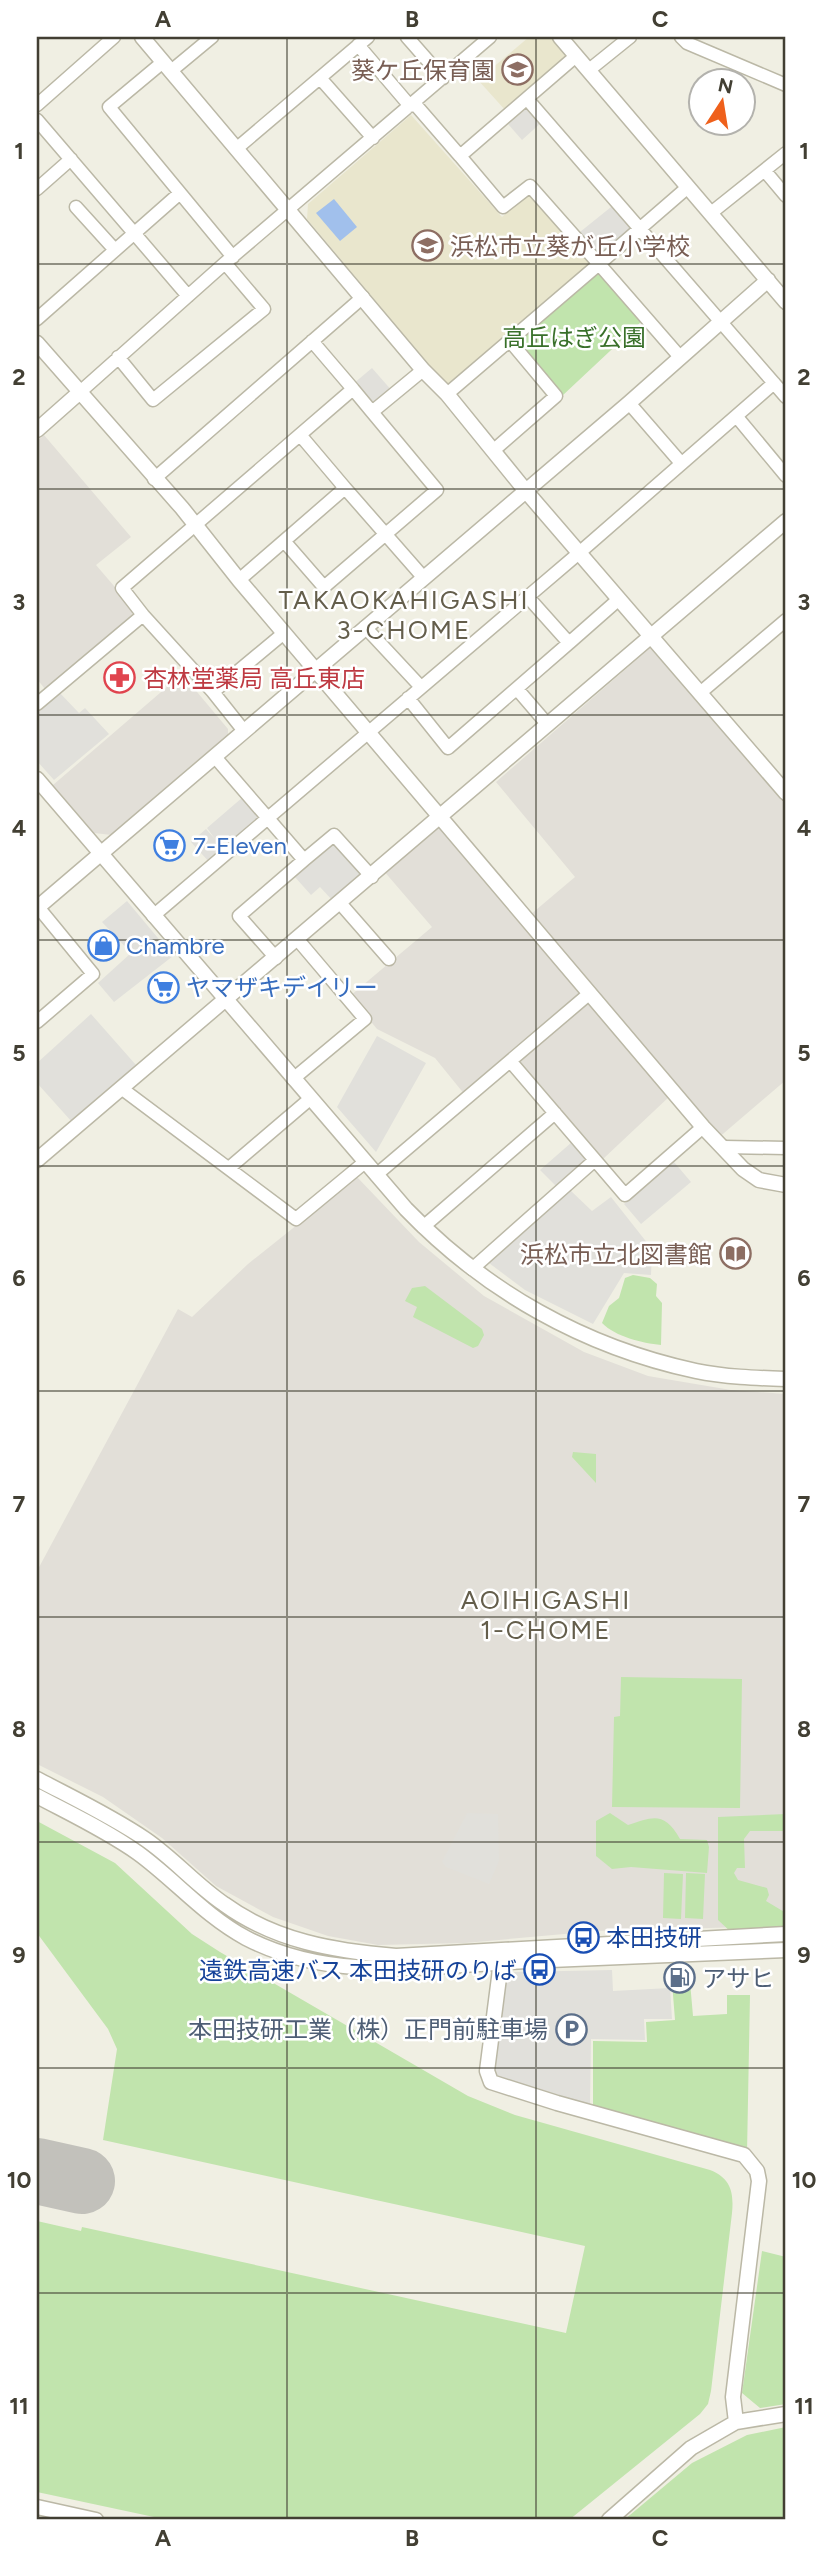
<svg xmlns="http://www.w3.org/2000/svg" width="823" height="2557" font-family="Figtree,'Noto Sans JP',sans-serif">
	<rect width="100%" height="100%" fill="#f0efe3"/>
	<path fill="#e2dfd8" d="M44,435L131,537L96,565L132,607V615L45,689L37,679V441Z
		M650,648L786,803V1080L717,1139L530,915L575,877L496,782Z
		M182,674L228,729V739L112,835L94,833L53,785Z
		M440,824L582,992L465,1095L435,1058L377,1029L350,996L432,927L383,870Z
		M588,1000L670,1096L603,1159L517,1060Z
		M357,1177L419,1242L484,1296L584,1352L648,1376L731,1390L786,1394V1926L598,1931L465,1943L378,1945L328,1936L273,1917L216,1886L162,1838L103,1797L37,1764V1571L178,1309L192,1317L248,1264Z"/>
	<path fill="#e9e6cd" d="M529,37H550L568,57L506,111L478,80Z
		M411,115L502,217L529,193L595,263L446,385L307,219L308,204Z"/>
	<path fill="#c1e4ad" d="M597,273L603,274L642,321L562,396L519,346L521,337Z
		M633,1275L650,1278L657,1284L656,1296L662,1303L661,1345C642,1343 616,1337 602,1323L609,1306L619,1298L625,1278Z
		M425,1286L482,1329L484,1335L478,1346L473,1348L413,1317L417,1307L405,1301L412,1288Z
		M573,1452L596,1454V1483L572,1457Z
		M621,1677L742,1679L740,1808L612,1807L614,1717L620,1716Z
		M610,1813L628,1825C653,1817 664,1811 680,1839L707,1840L709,1847L707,1873L631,1867L612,1869L596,1856V1821Z
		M786,1814V1831H750L744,1839L745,1868H737L734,1873L738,1880L767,1888L769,1895L766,1901L786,1913V1928L732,1933L718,1920V1817Z
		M37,1821L115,1863L192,1934L220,1952L468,2096L515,2115L710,2170C731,2178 734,2193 732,2213L711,2391L708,2404L700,2414L569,2520H168L37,2492V2221L81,2231L82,2227L566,2333L585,2246L103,2140L117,2049L108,2029L37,1933Z
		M664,1873L683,1874L681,1919L663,1918Z
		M686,1873L705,1874L703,1919L685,1918Z
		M672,1982H690L693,2016L727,2014V1995H750L747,2153L593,2106V2041L647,2042L646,2022L675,2020Z
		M762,2251L786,2257V2404L760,2408L742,2393Z
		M786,2427V2520H624L692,2463L747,2435Z"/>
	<path fill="#e1e0db" d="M527,108L532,109L543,121L522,140L508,124Z
		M616,203L636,228L600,256L580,232Z
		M372,368L393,392L379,404L370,403L353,384Z
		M58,691L79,713L85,708L109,734L54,780L37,761V709Z
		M243,797L259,815L258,823L210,863L191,842L206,829L215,839L207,828Z
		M331,844H338L360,869L359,878L333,901L320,887L311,895L294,876Z
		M127,901L173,956L114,1002L98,983L131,953L102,922Z
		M91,1014L136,1065L72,1122L37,1083V1063Z
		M377,1036L426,1063L376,1152L337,1107Z
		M572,1142L589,1161L558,1188L540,1170Z
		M674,1162L691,1182L641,1224L624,1204Z
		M570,1190L592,1211L611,1197L652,1249L651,1275L624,1273L593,1324L525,1290L489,1263V1260Z
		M780,1563H786V1646H780Z
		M467,1813L498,1814L499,1861L489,1884L446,1867L442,1862Z
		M612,1970L613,1991L670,1988L672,2019H644L645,2040L591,2039L590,2106L501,2081L492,2070L502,1981L515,1972Z"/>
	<path fill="#a1c0ec" d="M334,199L357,227L340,241L316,213Z"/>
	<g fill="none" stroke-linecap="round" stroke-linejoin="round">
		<path stroke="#c2c1bb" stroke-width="66" d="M37,2171L82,2181"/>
		<defs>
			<path id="minor" d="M407,37L443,78
				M681,37L687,43L786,85
				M358,45L410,106
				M163,62L109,107L233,257
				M589,70L630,37
				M171,71L212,37
				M320,78L373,138
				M528,100L786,397
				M414,103L460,156L576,56
				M37,105L114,37
				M37,120L188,296
				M236,149L368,37
				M765,171L786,196
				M37,189L71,159
				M76,207L115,250
				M711,213L786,153
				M37,319L180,193
				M118,357L153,400L264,309L225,263
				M680,357L599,264L688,187
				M353,389L372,412L423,370
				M80,392L225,263L490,37
				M447,394L599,264L530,186L503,207L460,156
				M629,403L681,463
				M737,417L786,476
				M301,436L345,488L284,541L324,587L437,490L372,412
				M494,450L556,396L510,341
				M154,479L363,297
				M345,488L423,577
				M239,580L284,541
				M527,596L569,643L619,599
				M143,615L213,692L244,731
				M365,627L420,686
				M517,689L548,725
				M213,692L284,633
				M700,693L786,620
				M408,698L448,748L569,643
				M37,704L143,615L122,588L353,389L312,341
				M215,757L304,860L334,835L372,877
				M340,903L389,959
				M153,916L579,553L774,383
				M276,958L239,916L304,860
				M37,1022L93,974L38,907
				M511,1062L625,1195L703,1127
				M293,1079L365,1019L298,940
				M121,1088L296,1219L365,1162
				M724,1147L786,1148
				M229,1168L311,1098
				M376,1175L590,993
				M423,1227L555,1113
				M472,1269L595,1160"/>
			<path id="tertiary" d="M142,37L423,370L447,394L525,490L786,793
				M560,37L786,302
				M37,343L182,508L239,580L703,1127L743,1169L759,1180L786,1185
				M37,430L80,392
				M37,779L406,1209C485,1291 584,1347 696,1371C725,1377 756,1378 786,1379
				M37,908L629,403L768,280
				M37,1160L786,521
				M37,1779C73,1798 111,1816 145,1839C173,1858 196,1885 224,1904C275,1941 334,1951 396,1956L786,1934
				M37,1796C71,1814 107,1831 138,1853C175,1880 205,1916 246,1938C335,1984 432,1965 527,1961C613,1957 700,1954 786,1950
				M499,1953L501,1962L487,2071L491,2082L557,2103L744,2155L757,2171L759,2181L733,2397L736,2422
				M37,2507L96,2520
				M609,2520L691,2448L736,2422L786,2414"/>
		</defs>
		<use href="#minor" stroke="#bbb8a6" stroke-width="15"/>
		<use href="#tertiary" stroke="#bbb8a6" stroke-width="17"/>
		<use href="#minor" stroke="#fff" stroke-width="12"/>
		<use href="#tertiary" stroke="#fff" stroke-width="14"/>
	</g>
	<path fill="none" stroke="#423f33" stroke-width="2" stroke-opacity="0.55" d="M287,37V2520M536,37V2520M37,264H786M37,489H786M37,715H786M37,940H786M37,1166H786M37,1391H786M37,1617H786M37,1842H786M37,2068H786M37,2293H786"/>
	<defs>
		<symbol id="school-ring" viewBox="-11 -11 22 22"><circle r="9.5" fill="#fff" stroke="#8d6e63" stroke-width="1.5"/><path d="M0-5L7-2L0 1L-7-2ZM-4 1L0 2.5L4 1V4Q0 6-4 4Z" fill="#8d6e63"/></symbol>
		<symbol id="pharmacy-ring" viewBox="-11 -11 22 22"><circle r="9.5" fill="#fff" stroke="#e0444e" stroke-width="1.5"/><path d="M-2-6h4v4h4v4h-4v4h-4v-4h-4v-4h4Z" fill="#e0444e"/></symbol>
		<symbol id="supermarket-ring" viewBox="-11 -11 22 22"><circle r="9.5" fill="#fff" stroke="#3f7fe0" stroke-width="1.5"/><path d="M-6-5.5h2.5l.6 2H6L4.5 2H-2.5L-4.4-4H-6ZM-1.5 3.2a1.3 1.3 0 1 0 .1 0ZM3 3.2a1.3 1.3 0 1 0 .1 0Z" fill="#3f7fe0"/></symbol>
		<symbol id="shop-ring" viewBox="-11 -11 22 22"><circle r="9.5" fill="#fff" stroke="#3f7fe0" stroke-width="1.5"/><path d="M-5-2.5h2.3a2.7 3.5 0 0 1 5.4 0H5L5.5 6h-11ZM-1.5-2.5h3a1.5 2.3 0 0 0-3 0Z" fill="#3f7fe0"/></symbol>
		<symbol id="library-ring" viewBox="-11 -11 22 22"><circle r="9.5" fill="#fff" stroke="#8d6e63" stroke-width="1.5"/><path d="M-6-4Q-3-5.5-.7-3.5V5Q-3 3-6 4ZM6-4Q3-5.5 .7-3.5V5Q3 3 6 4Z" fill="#8d6e63"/></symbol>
		<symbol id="bus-ring" viewBox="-11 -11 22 22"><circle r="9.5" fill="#fff" stroke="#1a4fb4" stroke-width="1.5"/><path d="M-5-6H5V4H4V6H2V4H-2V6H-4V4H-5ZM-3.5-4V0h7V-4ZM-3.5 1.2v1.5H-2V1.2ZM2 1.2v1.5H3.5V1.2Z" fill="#1a4fb4"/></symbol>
		<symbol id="fuel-ring" viewBox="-11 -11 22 22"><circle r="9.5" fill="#fff" stroke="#5c6f8a" stroke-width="1.5"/><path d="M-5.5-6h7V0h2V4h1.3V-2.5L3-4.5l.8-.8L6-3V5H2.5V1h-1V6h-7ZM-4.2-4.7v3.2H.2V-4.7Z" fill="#5c6f8a"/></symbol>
		<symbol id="parking-ring" viewBox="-11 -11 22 22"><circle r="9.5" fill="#fff" stroke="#5c6f8a" stroke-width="1.5"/><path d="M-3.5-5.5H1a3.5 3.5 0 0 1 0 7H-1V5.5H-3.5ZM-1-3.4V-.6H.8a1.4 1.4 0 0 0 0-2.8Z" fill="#5c6f8a"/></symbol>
	</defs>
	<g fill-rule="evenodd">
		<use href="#school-ring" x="500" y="52" width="35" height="35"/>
		<use href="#school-ring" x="410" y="228" width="35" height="35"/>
		<use href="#pharmacy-ring" x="102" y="660" width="35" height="35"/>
		<use href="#supermarket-ring" x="152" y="828" width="35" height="35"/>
		<use href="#shop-ring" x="86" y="928" width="35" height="35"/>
		<use href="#supermarket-ring" x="146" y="970" width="35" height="35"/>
		<use href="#library-ring" x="718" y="1236" width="35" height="35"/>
		<use href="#bus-ring" x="566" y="1920" width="35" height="35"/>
		<use href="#bus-ring" x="522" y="1952" width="35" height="35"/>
		<use href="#fuel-ring" x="662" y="1960" width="35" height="35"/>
		<use href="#parking-ring" x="554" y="2012" width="35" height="35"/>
	</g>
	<g text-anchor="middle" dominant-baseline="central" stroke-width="5" stroke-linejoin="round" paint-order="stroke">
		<g font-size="24" fill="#785e54" stroke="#fff" text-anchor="end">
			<text x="495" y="70">葵ケ丘保育園</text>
			<text x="450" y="246" text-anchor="start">浜松市立葵が丘小学校</text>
			<text x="712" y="1254">浜松市立北図書館</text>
		</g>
		<g font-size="24" fill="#39702a" stroke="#fff">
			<text x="574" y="337">高丘はぎ公園</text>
		</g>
		<g font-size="24" fill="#be3a42" stroke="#fff" text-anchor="start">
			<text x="143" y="678">杏林堂薬局 高丘東店</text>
		</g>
		<g font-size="24" fill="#366cbe" stroke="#fff" text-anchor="start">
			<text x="193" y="845">7-Eleven</text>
			<text x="126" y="945">Chambre</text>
			<text x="186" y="987">ヤマザキデイリー</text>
		</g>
		<g font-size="24" fill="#164399" stroke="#fff" text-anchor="start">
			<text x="606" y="1937">本田技研</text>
			<text x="517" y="1970" text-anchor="end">遠鉄高速バス 本田技研のりば</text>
		</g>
		<g font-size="24" fill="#4e5e75" stroke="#fff" text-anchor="start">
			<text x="702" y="1978">アサヒ</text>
			<text x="548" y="2029" text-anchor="end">本田技研工業（株）正門前駐車場</text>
		</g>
		<g font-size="26" letter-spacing="2" fill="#645e4b" stroke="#fff">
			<text x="404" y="600">TAKAOKAHIGASHI<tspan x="404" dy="30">3-CHOME</tspan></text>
			<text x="546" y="1600">AOIHIGASHI<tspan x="546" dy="30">1-CHOME</tspan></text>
		</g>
	</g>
	<rect width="823" height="2557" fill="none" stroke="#ffffff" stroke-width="77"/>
	<g transform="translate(722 102) rotate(12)"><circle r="33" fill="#ffffff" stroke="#b3b2ad" stroke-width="2"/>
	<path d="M0-5L12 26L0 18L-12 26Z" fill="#ef601b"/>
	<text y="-10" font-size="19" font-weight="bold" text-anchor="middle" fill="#423f33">N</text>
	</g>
	<rect x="38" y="38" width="746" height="2480" fill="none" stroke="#423f33" stroke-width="2.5"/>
	<g font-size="23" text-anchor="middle" font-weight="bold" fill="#423f33">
		<text x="163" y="27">A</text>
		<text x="412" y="27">B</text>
		<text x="660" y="27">C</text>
		<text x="19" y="159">1</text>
		<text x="804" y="159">1</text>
		<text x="19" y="385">2</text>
		<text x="804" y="385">2</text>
		<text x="19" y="610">3</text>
		<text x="804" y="610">3</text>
		<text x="19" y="836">4</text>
		<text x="804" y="836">4</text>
		<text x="19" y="1061">5</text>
		<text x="804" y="1061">5</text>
		<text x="19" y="1286">6</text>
		<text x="804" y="1286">6</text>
		<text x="19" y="1512">7</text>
		<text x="804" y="1512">7</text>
		<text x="19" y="1737">8</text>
		<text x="804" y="1737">8</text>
		<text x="19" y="1963">9</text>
		<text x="804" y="1963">9</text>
		<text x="19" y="2188">10</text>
		<text x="804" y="2188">10</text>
		<text x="19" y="2414">11</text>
		<text x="804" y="2414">11</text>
		<text x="163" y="2546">A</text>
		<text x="412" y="2546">B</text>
		<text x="660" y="2546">C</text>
	</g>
</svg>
